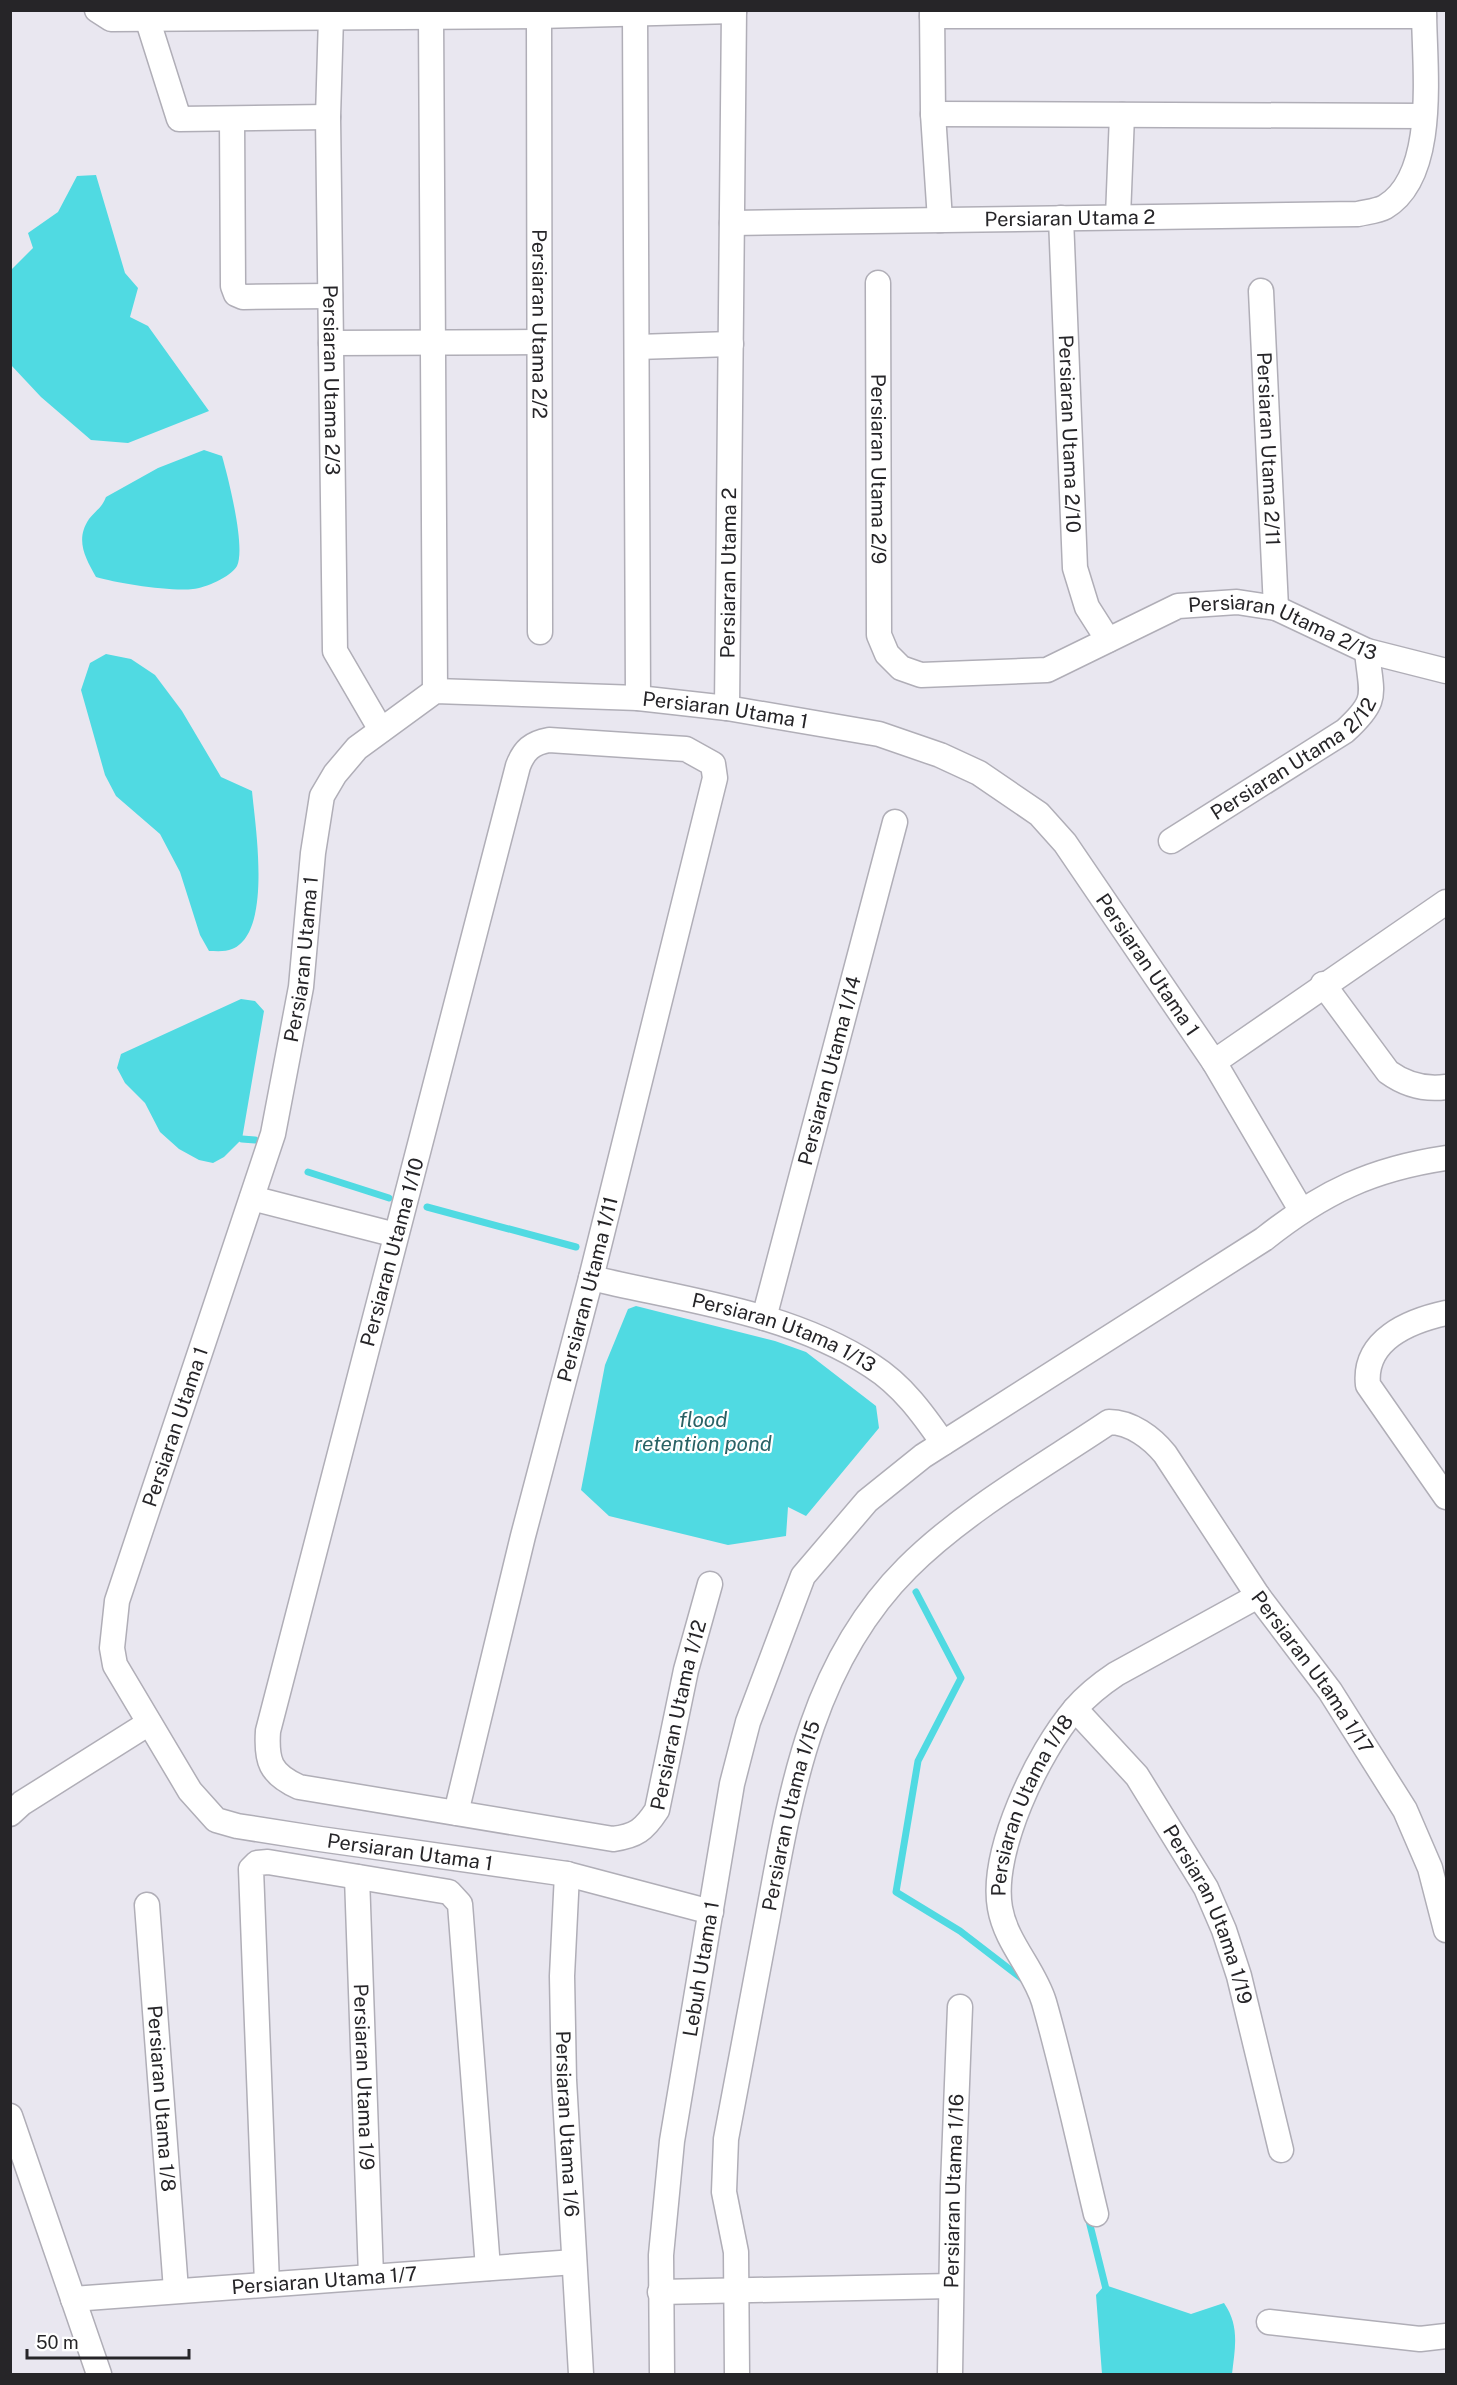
<svg xmlns="http://www.w3.org/2000/svg" width="1457" height="2385" font-family="'Public Sans',sans-serif">
	<rect width="100%" height="100%" fill="#e9e7f0"/>
	<path fill="#50dae2" d="M96,175L125,273L138,288L130,317L148,326L209,411L128,443L91,440L41,397L11,365V270L33,248L28,233L58,212L77,176Z
		M204,450L222,456C228,477 246,547 237,566C231,577 205,588 193,589C172,592 116,583 96,577C85,557 75,540 89,519C95,511 102,508 106,497L158,468Z
		M106,654L131,659L155,675L182,711L221,777L252,791C255,825 273,933 232,949C226,952 216,951 209,951L200,935L180,872L160,834L116,796L105,775L81,690L90,663Z
		M241,999L255,1001L264,1011L242,1139L224,1157L213,1163L199,1160L179,1149L160,1132L145,1103L125,1083L117,1068L121,1054Z
		M636,1306L775,1341L806,1352L876,1406L879,1428L806,1516L788,1507L786,1536L728,1545L609,1516L581,1490L605,1365L628,1309Z
		M1105,2285L1191,2314L1224,2303C1240,2326 1235,2348 1232,2374H1102L1096,2295Z"/>
	<g fill="none" stroke-linecap="round" stroke-linejoin="round">
		<path stroke="#50dae2" stroke-width="7" d="M242,1139L255,1140
			M308,1172L389,1198
			M427,1207L576,1247
			M916,1592L961,1678L918,1761L896,1892L960,1931L1025,1981
			M1088,2217L1107,2293"/>
		<defs>
			<g id="minor">
				<path d="M97,10L111,19L539,16L734,11"/>
				<path d="M932,10L933,114L940,220"/>
				<path d="M635,13L638,698"/>
				<path d="M431,16L435,691"/>
				<path id="s1" d="M539,16L540,632"/>
				<path d="M932,16H1424"/>
				<path id="s2" d="M331,17L328,117L335,651L381,730"/>
				<path d="M147,18L179,119L328,117"/>
				<path d="M933,114L1424,116"/>
				<path d="M232,119L233,286L236,294L243,297L330,296"/>
				<path d="M1118,217L1122,115"/>
				<path id="s3" d="M1061,218L1075,568L1087,607L1108,640"/>
				<path id="s4" d="M732,223L1358,214C1366,212 1378,211 1385,207C1439,175 1424,65 1424,10"/>
				<path id="s5" d="M878,283L879,635L887,654L901,668L921,675L1047,670L1178,606L1237,602L1276,608L1367,651L1446,671"/>
				<path id="s6" d="M1261,291L1276,608"/>
				<path d="M331,343L538,342"/>
				<path d="M637,347L731,344"/>
				<path id="s7" d="M727,708L734,10"/>
				<path id="s8" d="M1171,841L1345,731C1380,699 1371,695 1367,651"/>
				<path d="M1323,984L1388,1072C1406,1085 1424,1090 1446,1087"/>
				<path d="M1214,1062L1446,902"/>
				<path d="M252,1198L396,1235"/>
				<path id="s9" d="M591,1278C684,1300 790,1312 872,1366C902,1385 923,1414 943,1443"/>
				<path d="M1446,1313C1409,1321 1363,1340 1368,1385L1446,1497"/>
				<path id="s10" d="M764,1318L895,822"/>
				<path id="s11" d="M1075,1709L1137,1776L1206,1888L1224,1930L1239,1976L1281,2150"/>
				<path id="s12" d="M456,1813L523,1536L591,1278L715,778L713,764L686,749L549,740C532,743 524,750 518,766L268,1731C266,1761 270,1774 299,1787L613,1839C636,1836 644,1830 657,1810L686,1670L710,1584"/>
				<path d="M10,1814L22,1803L149,1723"/>
				<path id="s13" d="M567,1874L562,1976L564,2080L581,2374"/>
				<path id="s14" d="M357,1877L371,2276"/>
				<path id="s15" d="M147,1905L176,2290"/>
				<path id="s16" d="M711,1912L567,1874L320,1839L237,1826L216,1820L190,1791L115,1665L112,1648L117,1601L273,1134L301,987L313,853L322,796L335,774L357,748L435,691L638,698L727,708L879,734L940,755L979,773L1039,814L1065,843L1214,1062L1301,1210"/>
				<path d="M10,2116L99,2374"/>
				<path id="s17" d="M1096,2214C1079,2143 1064,2072 1044,2002C1034,1969 1006,1943 1000,1908C990,1852 1038,1752 1075,1709C1087,1695 1101,1684 1116,1674L1258,1596"/>
				<path d="M267,2284L251,1869L257,1863L268,1862L449,1892L460,1904L488,2268"/>
				<path d="M660,2292L951,2286"/>
				<path id="s18" d="M73,2299L574,2262"/>
				<path d="M1269,2322L1420,2339L1446,2336"/>
				<path id="s19" d="M662,2374L661,2255L672,2141L732,1784L748,1722L803,1576L867,1501L923,1456L1264,1239C1323,1192 1372,1169 1446,1158"/>
				<path id="s20" d="M737,2374L736,2252L724,2192L726,2139C740,2065 754,1990 768,1916C791,1790 812,1663 907,1568C964,1511 1042,1467 1109,1422C1131,1422 1152,1438 1165,1454L1258,1596L1330,1691L1405,1810L1430,1868L1446,1930"/>
				<path id="s21" d="M950,2374L953,2186L960,2007"/>
			</g>
		</defs>
		<use href="#minor" stroke="#b0aeb7" stroke-width="27"/>
		<use href="#minor" stroke="#fff" stroke-width="24"/>
	</g>
	<g text-anchor="middle" dominant-baseline="central" stroke-width="4.5" stroke-linejoin="round" paint-order="stroke">
		<g font-size="20" fill="#262528" stroke="#fff">
			<text stroke="none"><textPath href="#s4" startOffset="338">Persiaran Utama 2</textPath></text>
			<text stroke="none"><textPath href="#s1" startOffset="308">Persiaran Utama 2/2</textPath></text>
			<text stroke="none"><textPath href="#s2" startOffset="363">Persiaran Utama 2/3</textPath></text>
			<text stroke="none"><textPath href="#s3" startOffset="216">Persiaran Utama 2/10</textPath></text>
			<text stroke="none"><textPath href="#s6" startOffset="158">Persiaran Utama 2/11</textPath></text>
			<text stroke="none"><textPath href="#s5" startOffset="186">Persiaran Utama 2/9</textPath></text>
			<text stroke="none"><textPath href="#s7" startOffset="135">Persiaran Utama 2</textPath></text>
			<text stroke="none"><textPath href="#s5" startOffset="795">Persiaran Utama 2/13</textPath></text>
			<text stroke="none"><textPath href="#s16" startOffset="2036">Persiaran Utama 1</textPath></text>
			<text stroke="none"><textPath href="#s8" startOffset="148">Persiaran Utama 2/12</textPath></text>
			<text stroke="none"><textPath href="#s16" startOffset="1424">Persiaran Utama 1</textPath></text>
			<text stroke="none"><textPath href="#s16" startOffset="2558">Persiaran Utama 1</textPath></text>
			<text stroke="none"><textPath href="#s10" startOffset="256">Persiaran Utama 1/14</textPath></text>
			<text transform="translate(392 1252) rotate(-75)">Persiaran Utama 1/10</text>
			<text stroke="none"><textPath href="#s12" startOffset="540">Persiaran Utama 1/11</textPath></text>
			<text stroke="none"><textPath href="#s9" startOffset="201">Persiaran Utama 1/13</textPath></text>
			<text stroke="none"><textPath href="#s16" startOffset="938">Persiaran Utama 1</textPath></text>
			<text stroke="none"><textPath href="#s20" startOffset="1424">Persiaran Utama 1/17</textPath></text>
			<text stroke="none"><textPath href="#s12" startOffset="2830">Persiaran Utama 1/12</textPath></text>
			<text stroke="none"><textPath href="#s17" startOffset="432">Persiaran Utama 1/18</textPath></text>
			<text stroke="none"><textPath href="#s20" startOffset="566">Persiaran Utama 1/15</textPath></text>
			<text transform="translate(410 1852) rotate(8)">Persiaran Utama 1</text>
			<text stroke="none"><textPath href="#s11" startOffset="248">Persiaran Utama 1/19</textPath></text>
			<text stroke="none"><textPath href="#s19" startOffset="408">Lebuh Utama 1</textPath></text>
			<text stroke="none"><textPath href="#s14" startOffset="200">Persiaran Utama 1/9</textPath></text>
			<text stroke="none"><textPath href="#s15" startOffset="194">Persiaran Utama 1/8</textPath></text>
			<text stroke="none"><textPath href="#s13" startOffset="250">Persiaran Utama 1/6</textPath></text>
			<text stroke="none"><textPath href="#s21" startOffset="183">Persiaran Utama 1/16</textPath></text>
			<text stroke="none"><textPath href="#s18" startOffset="252">Persiaran Utama 1/7</textPath></text>
		</g>
		<g font-size="21" font-style="italic" fill="#296265" stroke="#fff">
			<text x="703" y="1419">flood<tspan x="703" dy="24">retention pond</tspan></text>
		</g>
	</g>
	<rect width="1457" height="2385" fill="none" stroke="#262528" stroke-width="24"/>
	<path d="M27 2349v9h162v-9" fill="none" stroke="#262528" stroke-width="3"/>
	<text x="36" y="2349" font-size="18" fill="#262528" stroke="#ffffff" stroke-width="4.5" paint-order="stroke">50 m</text>
</svg>
